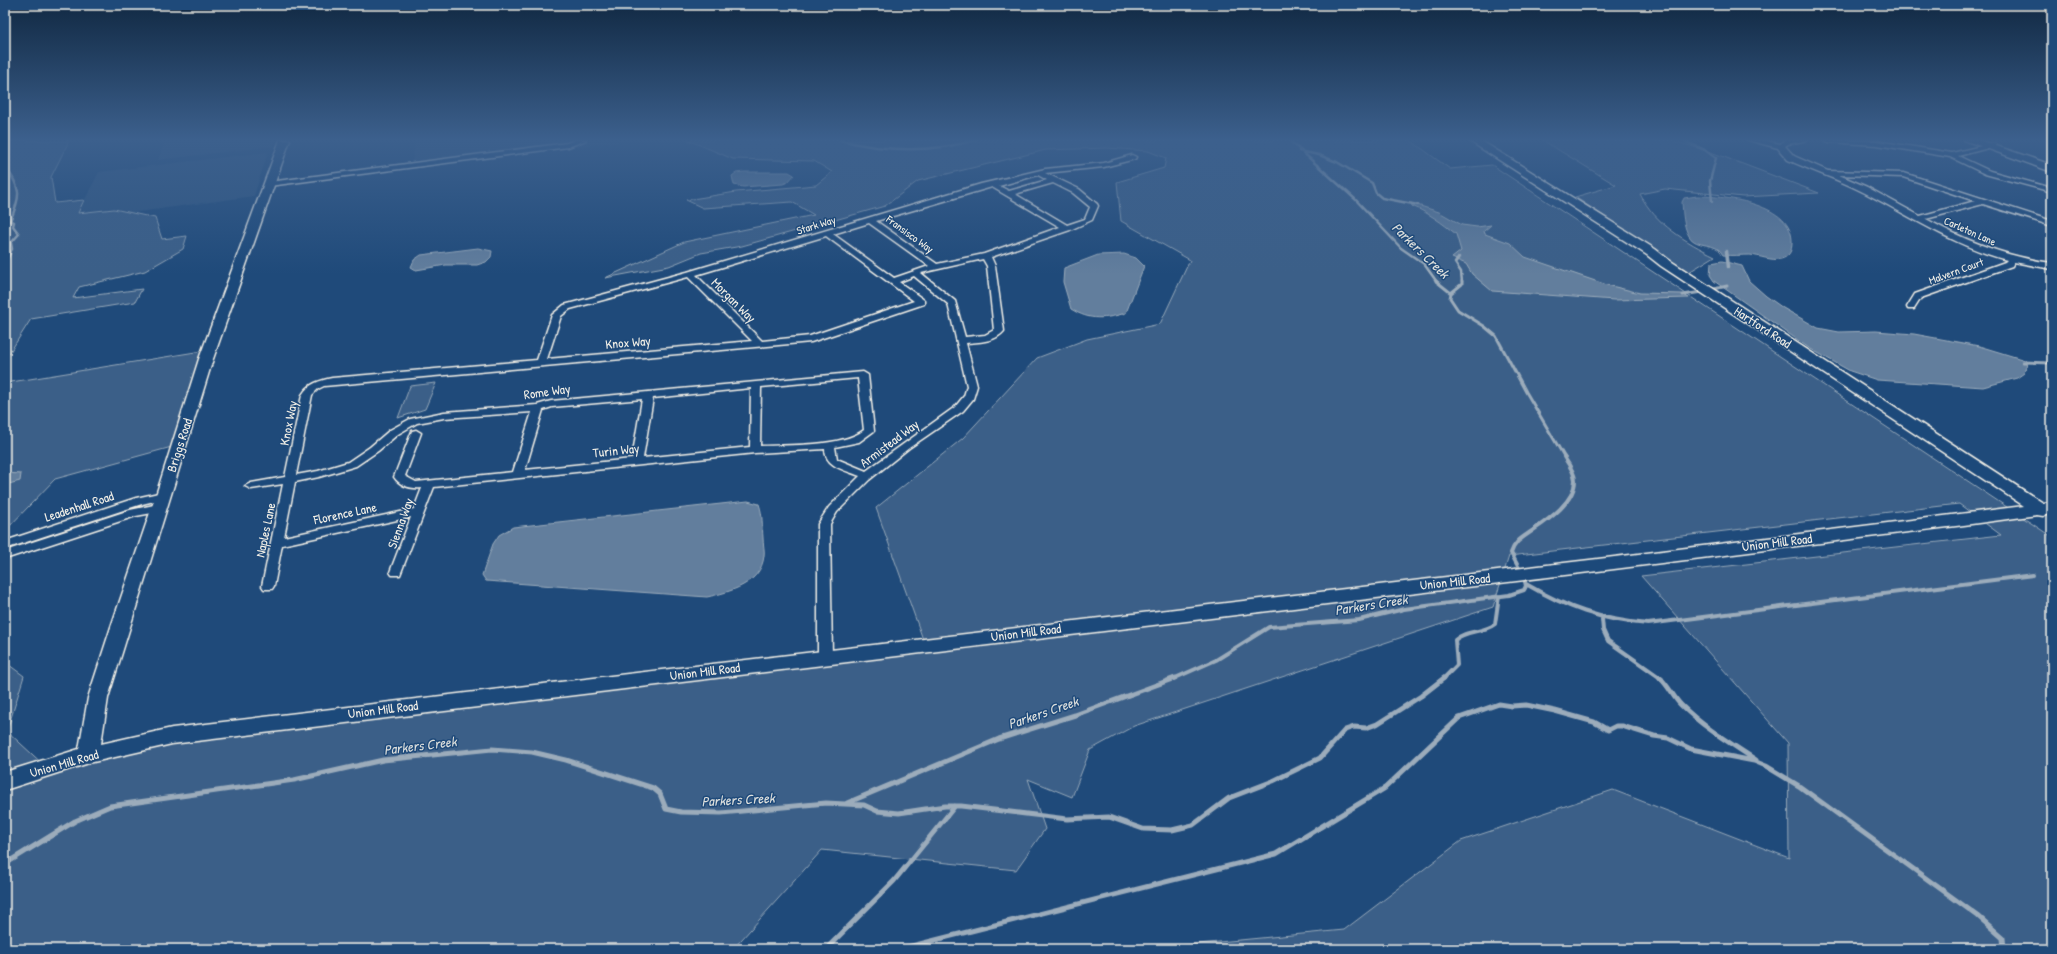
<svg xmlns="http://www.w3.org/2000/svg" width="2057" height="954" font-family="'Patrick Hand',sans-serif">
	<rect width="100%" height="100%" fill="#1f4a7a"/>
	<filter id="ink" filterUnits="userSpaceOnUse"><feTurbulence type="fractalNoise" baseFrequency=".025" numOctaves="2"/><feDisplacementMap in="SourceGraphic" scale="8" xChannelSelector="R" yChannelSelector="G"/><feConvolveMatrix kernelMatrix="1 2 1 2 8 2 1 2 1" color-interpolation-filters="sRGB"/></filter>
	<g filter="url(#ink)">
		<path fill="#2d5581" d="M165,140H277L273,146L158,160Z
			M415,140H632L465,162L412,163Z
			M268,152L254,196L131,213L114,209L78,213L99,172Z"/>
		<path fill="#3a5f88" stroke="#97a8b8" d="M5,140L69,141L51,177L55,203L84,200L78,213L114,209L155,218L162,239L187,236L183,249L145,271L79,287L73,298L142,289L135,302L31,319L5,360Z
			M688,140H1410L1450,169L1492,165L2052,537V949H1146L1344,930L1461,841L1613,790L1789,858L1788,743L1641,576L2001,535L1959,504L1509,556L1493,607L1134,726L1090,750L1072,797L1028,779L1045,829L1016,870L822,850L733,949H5V662L24,676L7,731L46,767L89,755L925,645L876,508L963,438L1037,358L1087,339L1160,324L1190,260L1121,221L1117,182L1164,168L1166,158L1148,151L1107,148L1046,150L918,181L885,206L742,246L701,253L669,266L605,278L684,242L814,215L792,202L703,208L686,200L736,192L816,185L832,172L814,161L733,159Z
			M1542,140H1670L1711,152L1819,193L1743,197L1665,189L1640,194C1655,224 1686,242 1715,256L1689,272L1575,197L1616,185Z
			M214,349L179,445L55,479L5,531V383Z
			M436,383L425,409L398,418L410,386Z"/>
		<path fill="#627e9d" stroke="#9cacbb" d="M744,172H789L794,175L788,182L783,184L743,187L734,185L732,176L736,173Z
			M1697,196C1726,196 1794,204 1792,243C1792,251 1789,257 1781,259C1772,261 1760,256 1750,255C1741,255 1732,256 1723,255C1717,241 1696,249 1689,236C1683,226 1683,213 1682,202L1684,198Z
			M1411,203L1439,212L1462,225L1477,227L1491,225L1484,231L1485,234L1510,243L1525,257L1607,285L1640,293L1682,294L1689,298L1614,300L1492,291L1472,274L1466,264L1452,258L1461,251L1456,234C1442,223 1429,213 1412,206Z
			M478,248L492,251L491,257L486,262L477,265H446L416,270L411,267L414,260L421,255Z
			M1124,254L1136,258L1144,266L1126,313C1105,319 1090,321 1071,309L1063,282L1064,268L1098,255Z
			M1722,261L1742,266L1749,281L1766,296L1783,308L1818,328L1839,332L1876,331L1914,334L1979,346L2025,360L2027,363L2024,373L2017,378L1983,387L1877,380L1850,371L1809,348L1714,281L1710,275L1711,263Z
			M5,473L21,474L20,481L5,485Z
			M748,501L759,504C763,515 762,526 763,538C763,544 765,551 764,556C761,584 730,592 707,597L486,581L482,575L493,544L499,535L513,527Z"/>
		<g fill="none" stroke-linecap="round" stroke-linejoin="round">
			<path stroke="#9cacbb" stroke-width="2.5" d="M840,140C886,152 930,153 976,140
				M1289,140L1355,199L1401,248L1424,264L1437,282
				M1682,140L1705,150L1716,158L1710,181L1712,201
				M1299,151L1319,155L1337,162L1372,183L1376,193L1382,198L1418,205
				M5,166C21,189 22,194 10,221L14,222L13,226L19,234L11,243L12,249L5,264
				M1726,251L1728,267
				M1459,257L1455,263L1461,272L1462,282"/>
			<path stroke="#9cacbb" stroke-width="3" d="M1436,281L1451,293
				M1714,289L1727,286
				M1451,293L1450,298L1458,310L1484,326L1496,336L1526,392L1565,458
				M1451,293L1462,284V281
				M1683,295L1702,292
				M2023,362L2052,363"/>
			<path stroke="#9cacbb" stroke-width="4" d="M1521,572L1511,553C1515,541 1522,538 1532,531C1548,520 1575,502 1575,480C1575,473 1568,463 1564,457
				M1526,584C1567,608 1600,620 1648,624L2033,575
				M1602,619L1603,630L1608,641L1662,679
				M1173,679L1216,660L1269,627L1359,620L1404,609L1509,595L1524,590L1526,586L1524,577
				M1443,679L1457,665L1455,640C1465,630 1484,633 1495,624L1499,596"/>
			<path stroke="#9cacbb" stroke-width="5" d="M1660,678C1669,686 1673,697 1681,705C1703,727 1730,743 1756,760
				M847,803L999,739L1075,715L1175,678
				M5,864L75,821L110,806L294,780L383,760L492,749L532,752L566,760L653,788L660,794L666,809L681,812L721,813L826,803L864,805L877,811L899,813L945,806H961L1067,819L1109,817L1143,829L1172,830L1193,825L1229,798L1273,781L1320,758L1345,730L1354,727L1366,728L1377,724L1421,696L1444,678
				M826,949L894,881L955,806
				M900,949L1276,854L1385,788L1459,718L1499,704L1512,706L1526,705L1555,711L1594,722L1608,730L1616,726H1622L1654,736L1668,738L1691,749L1754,761L1766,766L1799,786L1978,916L2003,938L2004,949"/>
			<defs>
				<path id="street" d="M575,140H586L568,147L269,186L265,184L269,182L567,143Z
					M1748,140H1763L1780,144L1785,140H1808L1788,144L1785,146L1794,156L1828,171L1904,173L2052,221V226L1983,204L1926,219C1966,241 2006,257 2052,263V269L2014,262L2012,266L1921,298L1914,309H1908L1907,307L1915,294L2005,262L2007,260C1954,246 1909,215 1861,191C1838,179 1812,171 1788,160L1781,152L1778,148ZM1839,175L1903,177L1975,201L1920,216L1867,187Z
					M1825,140L1877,141L1952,153L1994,143L1996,144V146L1958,156L1990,171L2052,188V192L1985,174L1950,157L1877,145L1828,142Z
					M1132,155L1136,157L1135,159L1104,167L1045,173L1079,189L1097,204L1098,206L1092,220L1070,230L991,257L995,266L1004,331C995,342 979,342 966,343L977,386L973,399L963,411L909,448L869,480L837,512L830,524L832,658L830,661L825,663L820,661L818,658V524L829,507L860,476C845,470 825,467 825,449L755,453L434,487L400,575H392L390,572L411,517L282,545L274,586L272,589H264L262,586L283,484L251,489L245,486L251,483L285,477L302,395C309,383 319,381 332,378L537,360L552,315L564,305L687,272L981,184L1045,169L1104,163ZM1038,175L1047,180L1009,191L999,186ZM1053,183L1073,193L1090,207L1085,219L1067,225L1015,194ZM992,187L1060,227L984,254L937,264L876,221ZM869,223L929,266L894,278L833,234ZM826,236L914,301L810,336L762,341L696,275ZM983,259L987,266L994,330L985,335L965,337L955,301L921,273ZM914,276L948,304L967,386L964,396L955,407L866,471L837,459L835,447L859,442L874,431L868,375L863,372L551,401L537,405L444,412L410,419L390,430L370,447L348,462L318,471L296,475L312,395L318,389L324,386L811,342L924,304V300L899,282ZM688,277L752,341L547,359L561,316L570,309ZM858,378L864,430C843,447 788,445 760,446L761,387ZM751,388L750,447L643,458L653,398ZM642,399L632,459L525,470L543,410L552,407ZM532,412L513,472L416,482L405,476L421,433L416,430L412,431L394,477C400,486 411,489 422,488L414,509L284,537L295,482L319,477L356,466L378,451L398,434L417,423L444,418Z
					M163,492L169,496L167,498L142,504L5,549V541L136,498Z
					M159,504L165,508L163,511L136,516L5,559V551L130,510Z"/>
				<path id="secondary" d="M280,140H290L213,359L108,698L101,744L172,728L1598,559L2024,506L1661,266L1647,255L1468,140H1480L1655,249L1669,260L2043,503L2052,502V512L2043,516L2037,515L1964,525L1598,571L172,744L89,763L5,790V772L79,749L88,698L111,627L157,492L199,359Z
					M1964,140H1979L2052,165V172Z"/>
			</defs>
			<use href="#street" stroke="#f4f1e8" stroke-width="3"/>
			<use href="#secondary" stroke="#f4f1e8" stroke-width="3"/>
			<use href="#street" fill="#1f4a7a" fill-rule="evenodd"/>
			<use href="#secondary" fill="#1f4a7a" fill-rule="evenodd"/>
		</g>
	</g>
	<linearGradient id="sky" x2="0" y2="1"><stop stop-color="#112943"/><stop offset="0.51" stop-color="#3c608d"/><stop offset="1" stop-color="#3c608d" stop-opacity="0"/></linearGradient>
	<rect width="2057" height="274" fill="url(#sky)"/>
	<g text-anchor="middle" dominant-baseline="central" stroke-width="3" stroke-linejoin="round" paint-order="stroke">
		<g font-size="11" fill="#f4f1e8" stroke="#1f4a7a">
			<text transform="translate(816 225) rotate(-17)">Stark Way</text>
			<text transform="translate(1970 231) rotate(24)">Carleton Lane</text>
			<text transform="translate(910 234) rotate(36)">Fransisco Way</text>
			<text transform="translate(1956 271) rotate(-20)">Malvern Court</text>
		</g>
		<g font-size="13" fill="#f4f1e8" stroke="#1f4a7a">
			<text transform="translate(734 300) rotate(45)">Morgan Way</text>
			<text transform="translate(1763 327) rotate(33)">Hartford Road</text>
			<text transform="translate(628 342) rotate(-5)">Knox Way</text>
			<text transform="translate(547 391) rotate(-8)">Rome Way</text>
			<text transform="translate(288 423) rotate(-79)">Knox Way</text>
			<text transform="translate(889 443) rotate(-37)">Armistead Way</text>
			<text transform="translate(179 445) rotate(-72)">Briggs Road</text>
			<text transform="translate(616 450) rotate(-6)">Turin Way</text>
			<text transform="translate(79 506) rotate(-18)">Leadenhall Road</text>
			<text transform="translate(345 513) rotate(-12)">Florence Lane</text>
			<text transform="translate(400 523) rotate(-70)">Sienna Way</text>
			<text transform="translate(265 530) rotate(-78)">Naples Lane</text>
			<text transform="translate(1777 542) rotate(-7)">Union Mill Road</text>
			<text transform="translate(1455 581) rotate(-6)">Union Mill Road</text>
			<text transform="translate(1026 632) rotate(-7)">Union Mill Road</text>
			<text transform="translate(705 671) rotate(-7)">Union Mill Road</text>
			<text transform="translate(383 709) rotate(-7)">Union Mill Road</text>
			<text transform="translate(64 763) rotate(-16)">Union Mill Road</text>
		</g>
		<g font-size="14" font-style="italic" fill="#dee0dd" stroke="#1f4a7a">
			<text transform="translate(1421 250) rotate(44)">Parkers Creek</text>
			<text transform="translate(1371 604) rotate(-9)">Parkers Creek</text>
			<text transform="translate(1043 712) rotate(-19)">Parkers Creek</text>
			<text transform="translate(420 745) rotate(-7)">Parkers Creek</text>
			<text transform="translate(738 799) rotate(-3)">Parkers Creek</text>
		</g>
	</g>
	<rect width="2057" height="954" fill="none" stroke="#1f4a7a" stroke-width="20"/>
	<rect x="10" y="10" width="2037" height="934" fill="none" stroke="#f4f1e8" stroke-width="1.5" filter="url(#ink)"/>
</svg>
